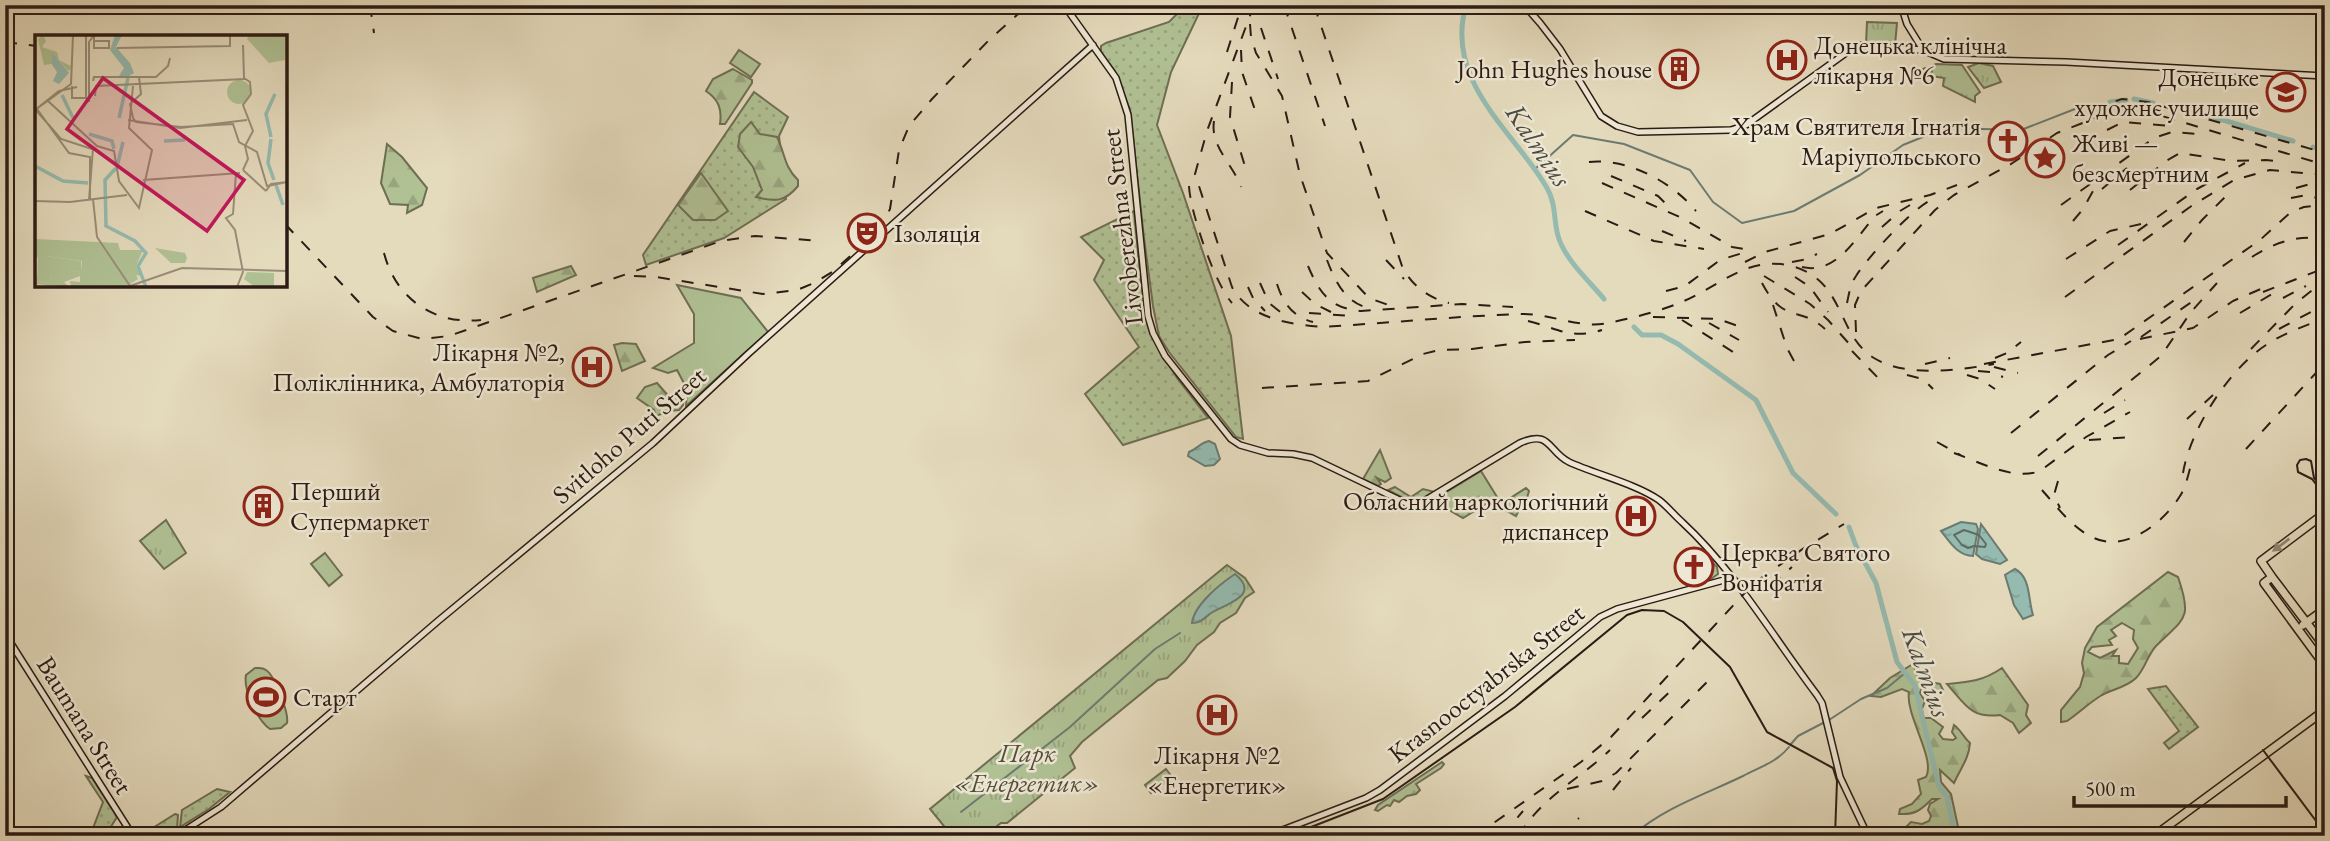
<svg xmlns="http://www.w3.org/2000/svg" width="2330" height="841" font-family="'EB Garamond',serif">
	<defs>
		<pattern id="grass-dots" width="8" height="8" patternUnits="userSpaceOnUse" patternTransform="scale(1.75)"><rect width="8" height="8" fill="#b0c194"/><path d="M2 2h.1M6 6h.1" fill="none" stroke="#98a57f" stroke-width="1.8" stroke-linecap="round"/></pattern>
		<pattern id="forest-firs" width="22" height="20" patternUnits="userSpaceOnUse" patternTransform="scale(1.75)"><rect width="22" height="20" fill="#b0c194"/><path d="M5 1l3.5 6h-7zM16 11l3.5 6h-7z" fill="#98a57f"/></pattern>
		<pattern id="park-tufts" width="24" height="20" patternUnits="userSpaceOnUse" patternTransform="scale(1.75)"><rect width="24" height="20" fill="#b0c194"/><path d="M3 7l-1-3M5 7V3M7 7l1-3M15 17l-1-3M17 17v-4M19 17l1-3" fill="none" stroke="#98a57f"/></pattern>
		<pattern id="water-ripples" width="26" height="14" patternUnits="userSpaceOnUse" patternTransform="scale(1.75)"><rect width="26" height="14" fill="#95bbb0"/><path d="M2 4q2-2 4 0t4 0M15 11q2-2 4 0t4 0" fill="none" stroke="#81a096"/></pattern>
	</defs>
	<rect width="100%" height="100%" fill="#e4dabc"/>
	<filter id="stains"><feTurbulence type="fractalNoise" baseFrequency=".00286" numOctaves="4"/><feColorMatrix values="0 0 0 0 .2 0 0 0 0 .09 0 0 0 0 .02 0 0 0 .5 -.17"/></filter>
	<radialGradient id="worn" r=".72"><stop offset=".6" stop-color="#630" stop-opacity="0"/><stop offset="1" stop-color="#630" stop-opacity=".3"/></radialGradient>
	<path fill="url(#grass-dots)" stroke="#6e6e54" stroke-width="2" d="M1186,5H1203L1171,72L1157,125L1183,193L1231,336L1243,439L1236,437L1169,352L1159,336L1153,306L1144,238L1130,110L1115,71L1101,52V46L1106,43L1169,22Z
		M754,92L788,117L779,136L786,199L724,238L646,265L643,255Z
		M1134,211L1141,283L1152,337L1177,378L1208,418L1123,445L1085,394L1139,347L1094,280L1104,260L1081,237Z
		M1395,487L1411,497L1423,489L1435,492C1412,505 1412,502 1388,490Z
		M1710,560L1717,567L1718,574L1705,583L1702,565Z
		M2166,686L2198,727L2169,749L2164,743L2179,731L2148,689Z
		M86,776L92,778L117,817L105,836H90L103,802Z
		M217,789L230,792L209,809L180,827L182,810Z
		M175,814L178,815L177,829L166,836H140Z"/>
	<path fill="url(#forest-firs)" stroke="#6e6e54" stroke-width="2" fill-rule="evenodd" d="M733,69L752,80V83L725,124H720C722,109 719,100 706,91L713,79Z
		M751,122L760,134L777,137C785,153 784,167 798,180V186C785,202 775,202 756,197L762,190L753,167L738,147L740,134Z
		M387,144L402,157L427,188L422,205L407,213L408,205L390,204L381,183Z
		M701,173L728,211L715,220H693L678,205Z
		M571,266L576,275L537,292L533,278Z
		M622,343L636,344L645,361L622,371L614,345Z
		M657,383L671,399L685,387L683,405L679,410L669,411L656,416L654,410L637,398L645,387Z
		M1380,450L1391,478L1385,482L1377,478L1381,484L1378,486L1363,479Z
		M1526,488L1529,491L1524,508L1519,510L1516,516L1498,506Z
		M2168,572L2178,577C2193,620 2184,618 2156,646C2147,656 2145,669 2136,678C2127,687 2113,689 2102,695C2090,702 2079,713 2067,721L2061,722V710L2080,687L2084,673L2082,663L2085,648L2097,627ZM2122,623L2134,630L2133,639L2138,648L2128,664L2119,663V656H2112L2116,650L2100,658L2088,652L2092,647L2112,645L2109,640L2116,636L2111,630Z
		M1913,664L1919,680L1940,684L1943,690L1934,692V698L1930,700V691L1922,687L1920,693L1925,701L1922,709L1923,718H1931L1943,727L1939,734L1943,739L1953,740L1956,738L1952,732L1954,725C1961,730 1963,737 1970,743C1969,759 1960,769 1954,783L1940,770L1941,782L1951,794L1960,836H1903L1904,829L1911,822L1922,824L1929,821L1931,816L1928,810L1930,804L1938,799H1932C1921,810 1915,815 1899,814L1900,809L1912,804L1921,794L1918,780L1926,777C1936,759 1905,715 1909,692L1902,689L1881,697L1871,696L1890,678Z
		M2002,668L2028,705L2026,715L2031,723L2019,733L2013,723L2000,715C1971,719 1965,704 1947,684C1970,682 1983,681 2002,668Z
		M1442,762L1444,764L1441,768L1416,784L1420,790L1416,794L1407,796L1399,802L1394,800L1390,806L1387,805L1378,811L1375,810L1378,805Z"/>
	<path fill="url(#park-tufts)" stroke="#6e6e54" stroke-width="2" d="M1867,22L1897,23L1895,45L1866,44Z
		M1979,63L1993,66L2001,82L1984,88L1968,67Z
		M1936,64L1962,65L1980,92L1975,96V102L1943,86L1944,78L1925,75L1923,69L1925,68L1928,73H1931L1932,71L1929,67Z
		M1481,471L1497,497L1463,518L1442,506L1434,507L1427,504Z
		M166,520L186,553L164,569L140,541Z
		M1227,565L1245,578L1254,592L1245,598L1236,613L1220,623L1214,632L1197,645L1185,661L1167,678L1158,680L1082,742L1070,756L1075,768L1007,823H1001L984,836H966L962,832L957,836H952L930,809Z"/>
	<path fill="#b0c194" stroke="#6e6e54" stroke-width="2" d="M739,50L760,64L751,77L730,63Z
		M677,285L741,298L768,332L686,406L687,389L677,370L668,373L653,368L694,343V314Z
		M325,553L342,575L329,586L311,564Z
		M255,668C259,668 262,667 266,670C275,676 289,713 287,723L281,728L270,729C258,721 243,690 246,675Z
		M1166,769L1172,777L1151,793L1145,785Z"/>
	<path fill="url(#water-ripples)" stroke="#6b7b72" stroke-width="2" d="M1209,441L1215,444L1220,459L1214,465L1205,466L1188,456L1189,452C1197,449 1200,443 1209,441Z
		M1961,522L1976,524L1978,529L1973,556C1958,556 1950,542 1941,531Z
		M1981,524L2007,560L2000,564L1982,559L1976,554Z
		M2015,569C2031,577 2028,600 2033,615L2023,619L2014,605L2005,575Z
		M1235,574C1262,596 1225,604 1211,613C1203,619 1201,623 1192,623C1194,605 1220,584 1235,574Z"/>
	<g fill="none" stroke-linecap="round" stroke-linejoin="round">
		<path stroke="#606b62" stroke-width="2" d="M1964,530L1979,535L1986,544L1985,547L1974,546L1968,548L1962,545L1954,535Z"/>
		<path stroke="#6b7b72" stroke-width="2" d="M1534,170L1573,135L1624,144L1690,170L1713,202L1742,223L1794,211L1860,175L1903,145L1945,128L2021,130L2080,107L2101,104
			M1829,720L1861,699L1887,688L1905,673
			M1791,744L1798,736L1823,723
			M961,812L1070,727L1155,649L1180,633
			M1632,836C1663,808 1706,794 1743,776C1760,767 1777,762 1789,747"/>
		<path stroke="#95bbb0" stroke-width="5" d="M1466,5C1444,82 1513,130 1547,188C1558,207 1552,226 1561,244C1570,264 1590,282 1604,299
			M2134,99L2153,103
			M2110,102L2126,100
			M2174,108L2182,109
			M2203,114L2293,141
			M2313,147L2325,151
			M1634,327L1642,335H1661L1678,344L1756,400L1793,473L1836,514
			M1849,527L1856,546L1876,583L1897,662L1915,686L1939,787L1947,797L1955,836"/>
		<defs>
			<path id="secondary" d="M1064,5L1116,78L1128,115L1148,316L1153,333L1165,356L1231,439L1240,445L1268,453L1293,454L1312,458L1410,505L1416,506L1520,443C1551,429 1548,452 1569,462C1595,474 1636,484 1659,500C1667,506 1674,515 1682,522C1736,572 1773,637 1817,695L1822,703L1840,777L1868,836
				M1524,5L1540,23L1560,49L1601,116L1617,126L1638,132L1731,130L1746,125L1857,45L1923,50
				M1901,5L1907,24L1923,50L1944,59L2066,62L2325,76
				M5,634L133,836
				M176,836L221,807L438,621L653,443L748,354L1093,45
				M1267,836L1366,798L1380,790L1505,696L1600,617L1617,609L1724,580L1735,581"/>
			<path id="primary" d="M2325,513L2261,561L2272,577L2264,583L2325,666
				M2272,577L2325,647
				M2303,625L2325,609
				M2154,836L2325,710"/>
		</defs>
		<use href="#secondary" stroke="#2c1b14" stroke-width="8"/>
		<use href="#primary" stroke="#2c1b14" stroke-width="10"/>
		<use href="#secondary" stroke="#ede7d3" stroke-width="5"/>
		<use href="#primary" stroke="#e4dabc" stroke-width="7"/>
		<path stroke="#2c1b14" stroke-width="2" d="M2325,493L2314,478L2311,461L2306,459L2300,460L2297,465L2298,472L2312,479L2325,496
			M2263,750L2325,833
			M1288,836L1383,799L1515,707L1627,615L1642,610L1664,611L1683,622L1730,667L1767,732L1833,768L1837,781L1835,836"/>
		<path stroke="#2c1b14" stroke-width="2" stroke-dasharray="12 12" stroke-linecap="butt" d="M370,5L374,33
			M1254,5L1207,131L1195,174L1232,287C1249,319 1290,324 1322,327C1389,323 1457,316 1524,314C1552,314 1580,329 1608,323C1633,318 1661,311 1684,301C1719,286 1747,257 1787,265C1846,277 1835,334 1874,358C1906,378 1960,370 1994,364
			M1284,5L1325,126
			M1314,5L1402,266C1411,285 1428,298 1449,303
			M1250,24L1251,37L1256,53L1282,96L1300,175L1327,253L1369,298L1391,306
			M1261,28L1278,79
			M5,42L37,46
			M1241,50L1242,72L1255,110
			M1227,52L1242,5
			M1232,82L1230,117L1247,173
			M2093,109L2122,99L2148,102L2325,153
			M1214,121C1210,147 1233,164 1241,187
			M2107,130L2123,122L2170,126
			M1589,162C1628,158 1672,182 1696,211
			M1611,176L1658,196L1671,209
			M1602,183L1682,218L1732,247L1745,249
			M1189,186C1190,212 1215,284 1232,303
			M2296,188L2310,184L2325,185
			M2102,189L2127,168
			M2130,190L2166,161L2180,153L2232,161L2266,160L2284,162
			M2291,198L2306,195L2325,200
			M2061,205L2154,138L2172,132L2198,134
			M1585,211L1654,241L1704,249
			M2073,221L2083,209L2099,180
			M285,224L373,317L393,331L422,339L449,336L721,241L755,236L820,241
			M1882,227L1900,211L1910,205
			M1662,231L1686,241
			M2184,242L2202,220L2232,190
			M2118,245L2197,189L2245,163
			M384,253C396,299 434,325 481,320
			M2252,257C2273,243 2299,234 2325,239
			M2066,259L2110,231L2141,224
			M1327,260C1335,281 1345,302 1368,308
			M1386,260L1404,279
			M1745,262L1765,252L1830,234L1876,208L1930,195L1957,185
			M1792,262L1807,259L1817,254
			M1308,266C1320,294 1330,308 1361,311L1462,304L1513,307
			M1802,267C1836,275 1855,239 1875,216L1883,211
			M634,276L656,277L763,294L797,290L814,283L832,272L869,240L883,223L890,209L899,150L909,126L932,99L989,40L1027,6
			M1764,276L1810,304L1828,320L1852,347
			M1795,277L1810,287L1828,312
			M1260,283L1269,303L1289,319
			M1762,283C1784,325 1799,305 1825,329
			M1277,284C1283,303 1293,317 1313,322
			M1248,287L1253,298L1265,311
			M1666,291L1685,286L1720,260L1749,251
			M1302,292L1315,304L1331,312
			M2263,292L2325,268
			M2065,297L2190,207L2234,180L2270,170L2325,175
			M2283,298L2306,286
			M1847,303C1849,294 1850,285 1856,276C1868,257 1911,210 1931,200
			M1773,305L1787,348L1794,361
			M1309,313L1351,316
			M2240,313L2272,294
			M1653,317L1718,319L1741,327
			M1682,320L1738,355
			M1528,321C1558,328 1569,340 1602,330
			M1709,323L1739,340
			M2279,329L2322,306
			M1856,332L1855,305L1861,291L1935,210L1954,195L2011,164L2057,133L2108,113L2128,109L2142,110L2325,165
			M2141,337L2193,301
			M2140,339L2193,328L2233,301L2270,285
			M2251,349L2295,304L2325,280
			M1852,351L1883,383
			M1995,358L2007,353L2021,342
			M1925,364L1950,358
			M1984,364L2119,339L2260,240L2291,212L2304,207L2325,205
			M1994,367L2018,373
			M1978,371L1991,372L2003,377
			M1907,375L1923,379L1933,389
			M1967,375L1980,379L1995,389
			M1262,388L1368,381L1423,354L1439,350L1472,349L1525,342L1575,340
			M2104,413L2125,400
			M2187,419L2213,395
			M2011,433L2108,355L2131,341
			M2089,440L2131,437
			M1937,442L1962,456
			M2246,449L2325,363
			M1954,453C1980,462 2013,481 2040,471L2086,437L2130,412
			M2038,456L2161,356L2191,312L2217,283
			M2183,473C2190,430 2229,369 2266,345C2284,333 2305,326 2325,318
			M2058,481L2054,495L2060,508
			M2042,490C2057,507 2073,529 2094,538C2126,553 2164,522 2180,496C2186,487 2188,475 2191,465
			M1771,585L1792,567
			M1642,718L1675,687
			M1567,789L1602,781L1616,773L1707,682
			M1613,790L1631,768
			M1475,836L1581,762L1611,737L1754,583L1804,548L1844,524
			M1502,836L1523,811
			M1519,836C1539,799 1581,778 1610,750
			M1561,836L1579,818
			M1577,836L1585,828"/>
	</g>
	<defs><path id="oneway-solid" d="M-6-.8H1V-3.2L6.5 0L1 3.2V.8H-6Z" transform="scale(1.75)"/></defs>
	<use fill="#918470" href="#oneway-solid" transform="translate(2281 545) rotate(143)"/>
	<defs>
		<symbol id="hospital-ring" viewBox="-11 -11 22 22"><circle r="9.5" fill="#ede7d3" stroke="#8f2418" stroke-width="1.5"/><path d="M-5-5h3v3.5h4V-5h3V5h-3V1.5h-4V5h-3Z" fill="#8f2418"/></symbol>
		<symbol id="building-ring" viewBox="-11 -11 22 22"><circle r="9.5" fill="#ede7d3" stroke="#8f2418" stroke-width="1.5"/><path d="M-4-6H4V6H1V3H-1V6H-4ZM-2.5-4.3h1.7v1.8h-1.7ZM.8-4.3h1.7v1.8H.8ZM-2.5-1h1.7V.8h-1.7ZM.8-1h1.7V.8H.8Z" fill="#8f2418"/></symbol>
		<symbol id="university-ring" viewBox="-11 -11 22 22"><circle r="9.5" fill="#ede7d3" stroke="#8f2418" stroke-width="1.5"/><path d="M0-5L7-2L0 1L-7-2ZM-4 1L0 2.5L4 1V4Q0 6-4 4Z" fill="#8f2418"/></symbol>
		<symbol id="church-ring" viewBox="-11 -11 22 22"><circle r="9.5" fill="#ede7d3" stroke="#8f2418" stroke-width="1.5"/><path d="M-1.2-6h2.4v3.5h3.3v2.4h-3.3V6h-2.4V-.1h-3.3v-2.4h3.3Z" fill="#8f2418"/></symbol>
		<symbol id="sight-ring" viewBox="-11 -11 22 22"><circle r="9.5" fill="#ede7d3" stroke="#8f2418" stroke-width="1.5"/><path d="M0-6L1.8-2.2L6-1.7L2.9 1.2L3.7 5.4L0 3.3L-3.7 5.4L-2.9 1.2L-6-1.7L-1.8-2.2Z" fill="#8f2418"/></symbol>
		<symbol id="theatre-ring" viewBox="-11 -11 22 22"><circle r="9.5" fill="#ede7d3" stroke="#8f2418" stroke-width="1.5"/><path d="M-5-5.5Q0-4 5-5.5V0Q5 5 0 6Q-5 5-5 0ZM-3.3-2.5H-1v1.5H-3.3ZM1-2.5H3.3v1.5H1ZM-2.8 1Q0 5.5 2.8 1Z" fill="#8f2418"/></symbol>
		<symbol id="stadium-ring" viewBox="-11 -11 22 22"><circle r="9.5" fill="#ede7d3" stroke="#8f2418" stroke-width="1.5"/><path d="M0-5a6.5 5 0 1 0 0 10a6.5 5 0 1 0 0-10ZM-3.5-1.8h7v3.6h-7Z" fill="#8f2418"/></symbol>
	</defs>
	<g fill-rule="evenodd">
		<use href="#hospital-ring" x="1765" y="38" width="44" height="44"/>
		<use href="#building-ring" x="1657" y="47" width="44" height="44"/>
		<use href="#university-ring" x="2264" y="70" width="44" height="44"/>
		<use href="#church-ring" x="1986" y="119" width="44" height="44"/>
		<use href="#sight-ring" x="2023" y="136" width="44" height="44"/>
		<use href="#theatre-ring" x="845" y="211" width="44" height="44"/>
		<use href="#hospital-ring" x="570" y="345" width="44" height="44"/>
		<use href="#building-ring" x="241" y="484" width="44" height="44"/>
		<use href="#hospital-ring" x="1614" y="494" width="44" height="44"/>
		<use href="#church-ring" x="1672" y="545" width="44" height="44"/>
		<use href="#stadium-ring" x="244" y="675" width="44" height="44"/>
		<use href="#hospital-ring" x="1195" y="693" width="44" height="44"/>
	</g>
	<g text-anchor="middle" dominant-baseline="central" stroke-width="5" stroke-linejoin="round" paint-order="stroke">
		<g font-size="26" fill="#2c1b14" stroke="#ede7d3" text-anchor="start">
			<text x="1814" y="45">Донецька клінічна<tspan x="1814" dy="30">лікарня №6</tspan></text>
			<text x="1652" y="69" text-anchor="end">John Hughes house</text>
			<text x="2259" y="77" text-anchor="end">Донецьке<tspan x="2259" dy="30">художнє училище</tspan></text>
			<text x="1981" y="126" text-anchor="end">Храм Святителя Ігнатія<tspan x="1981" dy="30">Маріупольського</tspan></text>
			<text x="2072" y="143">Живі —<tspan x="2072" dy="30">безсмертним</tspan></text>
			<text x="894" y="233">Ізоляція</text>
			<text x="565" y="352" text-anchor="end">Лікарня №2,<tspan x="565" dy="30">Поліклінника, Амбулаторія</tspan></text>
			<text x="290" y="491">Перший<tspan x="290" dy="30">Супермаркет</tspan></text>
			<text x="1609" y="501" text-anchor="end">Обласний наркологічний<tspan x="1609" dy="30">диспансер</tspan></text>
			<text x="1721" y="552">Церква Святого<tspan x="1721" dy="30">Воніфатія</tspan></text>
			<text x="293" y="697">Старт</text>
			<text x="1217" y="755" text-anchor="middle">Лікарня №2<tspan x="1217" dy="30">«Енергетик»</tspan></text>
		</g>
		<g font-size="26" fill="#2c1b14" stroke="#ede7d3">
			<text transform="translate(1122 227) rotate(-97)">Livoberezhna Street</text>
			<text transform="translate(629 435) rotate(-41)">Svitloho Puti Street</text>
			<text transform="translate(1486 683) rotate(-38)">Krasnooctyabrska Street</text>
			<text transform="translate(85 725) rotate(58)">Baumana Street</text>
		</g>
		<g font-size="26" font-style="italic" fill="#544d3a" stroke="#ede7d3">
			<text x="1027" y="753">Парк<tspan x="1027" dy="30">«Енергетик»</tspan></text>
		</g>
		<g font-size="28" font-style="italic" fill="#4c4b43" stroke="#ede7d3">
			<text transform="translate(1539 145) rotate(56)">Kalmius</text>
			<text transform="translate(1927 672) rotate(70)">Kalmius</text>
		</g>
	</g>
	<g transform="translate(35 35)">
		<rect width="252" height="252" fill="#e4dabc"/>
		<path d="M3,220H12L10,227L29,239L18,237L13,248L2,246Z" fill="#b0c194"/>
		<path d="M8,0L11,6L7,12L22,17L24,25L38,32L33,36L17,17L16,29L9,30L3,4ZM0,204L83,208L85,215H108L101,231L106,241L101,240L103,244L92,251H36L35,246L45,247V241L29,247L34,252L0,249V235L2,246L13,248L18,237L46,236L47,226L4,220L0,226ZM212,237L239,238V251L220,252L209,244Z" fill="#b0c194"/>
		<path d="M192 57a12 12 0 1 1 24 0a12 12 0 1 1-24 0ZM120,213L150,218L152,223L150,228H136ZM11,221L46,226V236L8,239Z" fill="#b0c194"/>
		<path d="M214,0H252L250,25L234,28L212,4Z" fill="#b0c194"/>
		<path d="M80,0H87L81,12L95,28L99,38L94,41H84L89,33L75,15ZM17,17L34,38L24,49L18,46L22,37L16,28Z" fill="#95bbb0"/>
		<path fill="none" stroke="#95bbb0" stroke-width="3.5" d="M27,60L39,85M84,83L93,43M54,99L77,106L79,114M236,102L231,79L240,59M236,104L233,128L239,145M129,106L150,105M0,131L28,146L53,148M82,132L88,107M81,133L70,145L71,191L100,206L111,218L103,231L111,252M241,150L248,170"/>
		<path fill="none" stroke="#9a8e79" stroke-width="2" d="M51,0V63M59,0V13H74V6H59M208,10L209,43L215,47L216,59L208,70L218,96L210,111L213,124L208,135M82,13L195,11V0M58,46L59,42H121L133,31L135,23M37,51V63H53M60,61L61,51L210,44M13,66L62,111L79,116L84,146L104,173L117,115L94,93L98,51M54,67V7L59,0M0,74L26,104L57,114M2,74L34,118L55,122V164M0,75L36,49L38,0M0,75L24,56L42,52M98,83L101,87L146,92L198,89L204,107L222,117L232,151L252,147M98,83L95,69L106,59L104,42M93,85L145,93L212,85M208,135L231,156M201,138L198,179L191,183L200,195L208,237L202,252M108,145L205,138M231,156L236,149L252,147M58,164L62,202L95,251M54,165L58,113M0,166L35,167L92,160M95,251L147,233L252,236"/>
		<path fill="#c2185b" fill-opacity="0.15" stroke="#c2185b" stroke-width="3.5" d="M68,43L209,145L172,196L32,94Z"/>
		<rect width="252" height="252" fill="none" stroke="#2c1b14" stroke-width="3.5"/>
	</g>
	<rect width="2330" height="841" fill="none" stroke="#e4dabc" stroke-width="28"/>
	<rect x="7" y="7" width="2316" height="827" fill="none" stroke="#2c1b14" stroke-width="3.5"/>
	<rect x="14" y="14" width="2302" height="813" fill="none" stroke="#2c1b14" stroke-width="2"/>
	<path d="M2074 796v10h212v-10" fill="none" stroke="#2c1b14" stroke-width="3.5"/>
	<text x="2085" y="796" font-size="21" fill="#2c1b14" stroke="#ede7d3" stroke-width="5" paint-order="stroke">500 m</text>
	<rect width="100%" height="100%" filter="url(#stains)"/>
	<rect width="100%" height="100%" fill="url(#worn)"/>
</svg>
